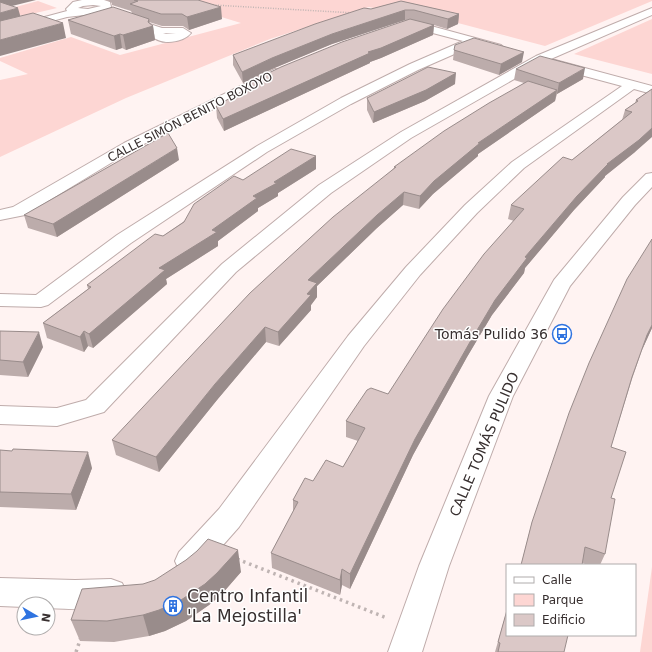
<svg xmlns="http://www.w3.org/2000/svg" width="652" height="652" font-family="'DejaVu Sans',sans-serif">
	<rect width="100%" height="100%" fill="#fff3f2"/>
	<path fill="#fdd6d3" d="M199,0H652V1L545,46L405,9L391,12L369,7L270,39L126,98L0,157V80L28,74L0,61V58L71,37L120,55L241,23L182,5Z
		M38,1L57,8L23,16L4,10Z
		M652,19V74L574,54Z
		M652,567V652H640Z"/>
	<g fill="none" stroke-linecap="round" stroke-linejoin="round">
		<defs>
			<path id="street" d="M82,0H104L110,2L111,7L102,13L67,17L0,35V29L67,11L66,9L73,2ZM93,5L101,6L88,9L78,8L83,6Z
				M652,8V15L544,62L411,138L331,193L236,272L104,412L57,426L0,424V406L57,408L86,400L222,264L319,185L401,132L536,56Z
				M125,16L162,28H183L191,33C183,43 160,46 151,35L153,32L121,21L120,19ZM166,33H176L163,34Z
				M409,20L501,45L503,47L501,49L497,51L475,45L418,70L351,104L267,152L131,243L48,305L41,307L0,306V294L36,295L117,235L257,146L341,98L410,64L463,41L410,27L405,28L401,27L400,25L401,23Z
				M555,60L652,86V94L634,89L524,168L477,213L420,275L364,346L239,527L201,570L190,574L179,570L175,561L179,552L219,509L348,336L406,267L465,205L512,162L622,86L551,67L549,64L551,61Z
				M275,69L279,70L281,73L279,76L134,149L25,215L0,220V210L13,207L124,143Z
				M652,173V187L635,205L570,286L513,396L449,566L422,652H388L419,566L489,396L554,280L623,197L646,174Z
				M0,578L75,580L111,579L122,583L127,593L122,603C99,612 72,609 48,608V604H24V607L0,606Z"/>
		</defs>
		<use href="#street" stroke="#bfacab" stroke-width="2"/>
		<path stroke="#bfb4b3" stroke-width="1.5" stroke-dasharray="1 1.5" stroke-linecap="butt" d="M213,5L355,13"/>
		<path stroke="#bfb4b3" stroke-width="3.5" stroke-dasharray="2.5 4" stroke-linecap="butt" d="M237,559L387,618
			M76,652L81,637"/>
		<use href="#street" fill="#fff" fill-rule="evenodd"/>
	</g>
	<path fill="#bcacab" d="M107,0H198L222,19L189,30L183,26H162L149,22V23L153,26L155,40L126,50L122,48L116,50L71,34L68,20L132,13L131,11L112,5V3Z
		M401,1L459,14L458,24L447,29L434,25L433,35L381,58L370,62V63L224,131L217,118L216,106L248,88V83L408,20H405L332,44L272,69L243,83L233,65V55L371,9Z
		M454,50L522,62L499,75L453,60Z
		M516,69L583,79L557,94L555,101L478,154V156L433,194L419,209L403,205L377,228L317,286V297L311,305V310L279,346L266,342L217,400L159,472L116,455L112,440L394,168V167L524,83L514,80Z
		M455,84L425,101L373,123L367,110V98Z
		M652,89L635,152L605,176V177L574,210L525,268L524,273L492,315L467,357L413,455L350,589L342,585L340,595L272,568L271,553L293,512V500L313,481L343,467L358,441L346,437V421L388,394L514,221L508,219L511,205L572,160L622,120L625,110L635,103L636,100Z
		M316,156V169L278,193V196L258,208V211L218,241V246L166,279L167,284L93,348L88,346L84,352L47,338L43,323L88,289L87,285L163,236L243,180Z
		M179,160L57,237L28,228L24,215Z
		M652,239V328L642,350L632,379L611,447V498L605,554L600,565H588L582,563V565H521L532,522Z
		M0,331L43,347L28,377L0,375Z
		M0,450L92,468L76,510L0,507Z
		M241,572L221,595L209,605L186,621L165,631L149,636L114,642L80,641L71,620L143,584Z
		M507,610L564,652H495Z"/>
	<path fill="#998c8b" d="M0,0H36L0,9Z
		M221,7L222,19L189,30L187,17Z
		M18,8L22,22L0,27V13Z
		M405,10V20L332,44L272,69L243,83L242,72L272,58L332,34Z
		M459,14L458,24L447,29L448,19Z
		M149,19L150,27L153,26L155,40L126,50L123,35L148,22Z
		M63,23L66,38L0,56V40Z
		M434,25L433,35L381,58L370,62V63L224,131L223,119L368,52Z
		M120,34L122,48L116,50L114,36Z
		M524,52L522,62L499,75L501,64Z
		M585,68L583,79L557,94L559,83Z
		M456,73L455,84L425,101L373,123L374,112Z
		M557,90L555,101L478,154V156L433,194L419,209L420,196L434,181L478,143Z
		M652,128V137L635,152L605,176V177L574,210L525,268L524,273L492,315L467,357L413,455L350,589V574L415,439L470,342L495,300L525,257L577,196L607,164Z
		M177,148L179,160L57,237L53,224Z
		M316,156V169L278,193V196L258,208V211L218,241V246L166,279L167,284L93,348L89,334L159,268L212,230L253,196L274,182Z
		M404,192L403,205L377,228L317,286V297L311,305V310L279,346L278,332L308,280L377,215Z
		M652,325V328L642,350L647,335Z
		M265,327L266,342L217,400L159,472L156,457L215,384Z
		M84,331L88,346L84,352L80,337Z
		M39,332L43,347L28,377L23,362Z
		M88,452L92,468L76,510L71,494Z
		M238,550L241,572L221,595L209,605L186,621L165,631L149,636L143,615Z
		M342,569V585L340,595V580Z"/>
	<path fill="#dbc8c7" stroke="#998c8b" d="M134,0H198L221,7L187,17L182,14H161L130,4L138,1Z
		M401,1L459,14L448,19L414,10H405L332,34L272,58L242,72L233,55L315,24L364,8L371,9Z
		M0,2L18,8L0,13Z
		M113,7L149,19L148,22L153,26L123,35L120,34L114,36L68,20Z
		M33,13L63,23L0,40V21Z
		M410,19L434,25L381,48L368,52L370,53L223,119L216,106L250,87L248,83L281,67L342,42Z
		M474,38L524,52L501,64L454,50L455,45Z
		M540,56L585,68L559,83L516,69Z
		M428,67L456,73L426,90L374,112L367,98Z
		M528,81L557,90L478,143H480L434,181L420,196L404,192L377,215L308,280L317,283L307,294L311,295L278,332L265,327L215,384L156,457L112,440L250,293L333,217L396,167H394L444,131L489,103Z
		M652,89V128L639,140L607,164H608L577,196L525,257L527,258L495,300L470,342L415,439L350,574L342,569L340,580L271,553L298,502L293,500L305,478L313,481L326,460L343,467L354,448L365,428L346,421L367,390L371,388L388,394L443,309L484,254L524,209L511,205L563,157L572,160L632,112L625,110L638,101L636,100Z
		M168,133L177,148L53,224L24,215Z
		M291,149L316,156L274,182L277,183L253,196L257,198L212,230L217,232L159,268L165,270L89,334L84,331L80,337L43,323L91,287L87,285L155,234L163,236L184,222L194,204L234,176L243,180Z
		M652,239V325L647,335L632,377L611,447L626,452L611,498L615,499L605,554L585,547L582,565H521L532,522L569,413L589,363L627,279Z
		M0,331L39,332L23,362L0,360Z
		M13,449L88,452L71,494L0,492V450L12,451Z
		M208,539L238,550L217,573L205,584L181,600L159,610L143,615L107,621L71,620L82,589L143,584L155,580L186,560L197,551Z
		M507,610V635H568L564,652H498L500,643L498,642Z"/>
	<defs>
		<symbol id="bus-ring" viewBox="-11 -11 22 22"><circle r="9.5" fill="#fff" stroke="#2f73e0" stroke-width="1.5"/><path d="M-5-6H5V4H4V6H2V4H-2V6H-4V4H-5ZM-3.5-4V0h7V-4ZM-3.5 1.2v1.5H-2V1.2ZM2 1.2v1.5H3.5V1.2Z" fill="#2f73e0"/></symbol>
		<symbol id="building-ring" viewBox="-11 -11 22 22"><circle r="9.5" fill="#fff" stroke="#2f73e0" stroke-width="1.5"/><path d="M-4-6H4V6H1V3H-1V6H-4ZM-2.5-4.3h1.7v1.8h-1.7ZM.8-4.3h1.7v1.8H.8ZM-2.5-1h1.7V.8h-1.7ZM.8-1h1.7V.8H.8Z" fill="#2f73e0"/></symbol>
	</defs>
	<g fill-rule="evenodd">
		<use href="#bus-ring" x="551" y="323" width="22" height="22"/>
		<use href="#building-ring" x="162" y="595" width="22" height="22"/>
	</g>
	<g text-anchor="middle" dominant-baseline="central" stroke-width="3" stroke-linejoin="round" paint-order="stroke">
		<g font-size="12" fill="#372f2f" stroke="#fff">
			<text transform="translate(190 117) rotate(-27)">CALLE SIMÓN BENITO BOXOYO</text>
		</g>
		<g font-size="14" fill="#372f2f" stroke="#fff" text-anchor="end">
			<text x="548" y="334">Tomás Pulido 36</text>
		</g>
		<g font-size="14" fill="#372f2f" stroke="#fff">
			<text transform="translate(484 444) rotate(-67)">CALLE TOMÁS PULIDO</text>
		</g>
		<g font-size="17" fill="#372f2f" stroke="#fff" text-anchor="start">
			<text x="187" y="596">Centro Infantil<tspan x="187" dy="20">'La Mejostilla'</tspan></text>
		</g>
	</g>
	<rect x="506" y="564" width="130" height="72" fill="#ffffff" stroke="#afacac"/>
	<rect x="514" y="577" width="20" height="6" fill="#ffffff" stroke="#afacac"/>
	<text x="542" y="584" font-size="12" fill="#372f2f">Calle</text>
	<rect x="514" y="594" width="20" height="12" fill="#fdd6d3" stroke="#afacac"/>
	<text x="542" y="604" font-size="12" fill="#372f2f">Parque</text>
	<rect x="514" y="614" width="20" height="12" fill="#dbc8c7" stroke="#afacac"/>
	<text x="542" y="624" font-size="12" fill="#372f2f">Edificio</text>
	<g transform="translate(36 616) rotate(99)"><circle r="19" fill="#ffffff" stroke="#afacac"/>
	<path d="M0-3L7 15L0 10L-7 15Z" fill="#2f73e0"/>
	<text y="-6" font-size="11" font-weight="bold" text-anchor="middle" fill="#372f2f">N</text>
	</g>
</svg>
